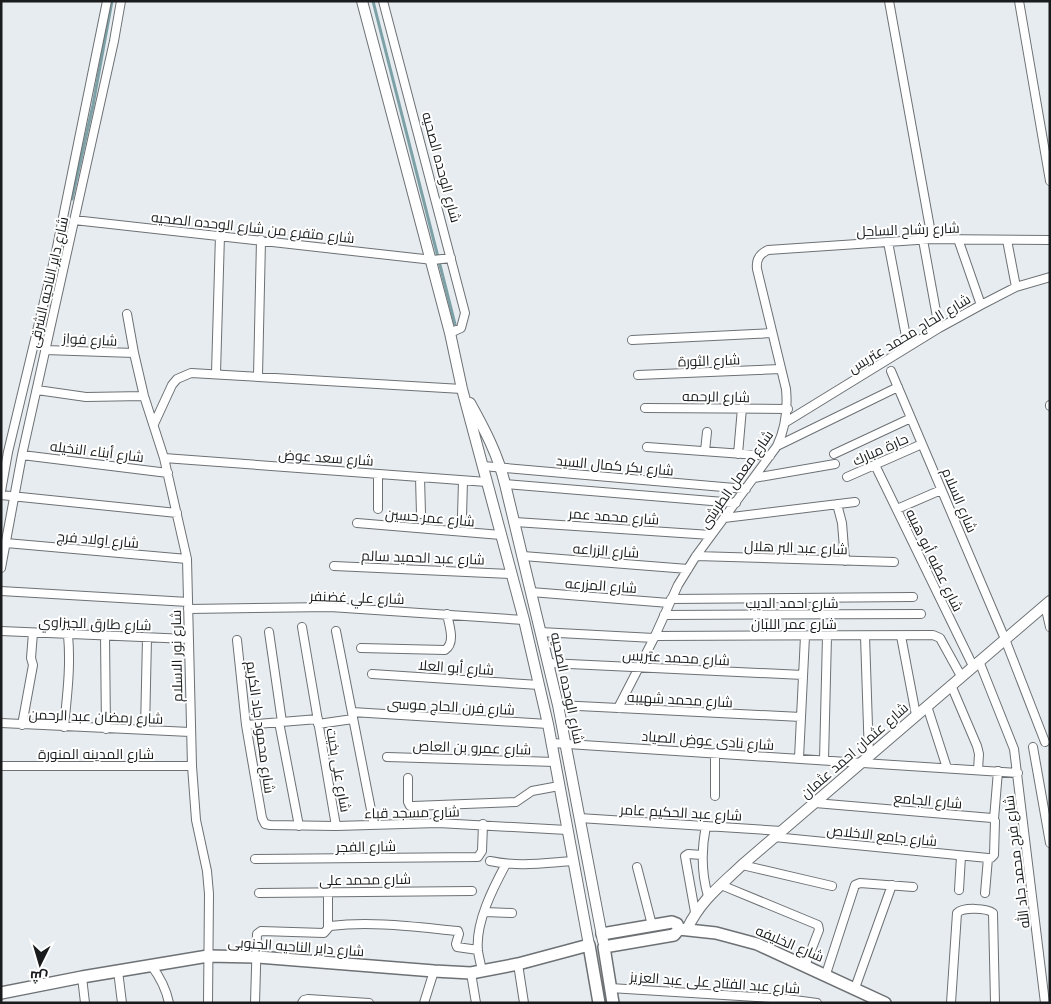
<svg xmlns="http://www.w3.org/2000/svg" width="1051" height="1004" font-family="'Noto Sans',Cairo,sans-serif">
	<rect width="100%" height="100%" fill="#e7ecf0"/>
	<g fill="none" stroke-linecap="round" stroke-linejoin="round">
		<path stroke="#7ba0a6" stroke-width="3" d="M373,1L455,324
			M72,199L93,105L112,1"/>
		<defs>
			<path id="minor" d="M383,1L465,313L461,328L450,333
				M889,1L932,239
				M1019,1L1050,181
				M74,220L433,260L451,258
				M958,239L981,305
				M923,240L939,328
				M1007,240L1016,287
				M888,242L908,347
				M127,314L134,353L144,396L164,458L187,559L192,766L196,820L207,871L209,894L208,1003
				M632,340L772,333
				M45,350L134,353
				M891,371L1005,639L1045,742
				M216,373L220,235
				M638,375L781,369
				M258,376L261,240
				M37,390L86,397L144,396
				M1050,405V406
				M645,408L788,409
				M786,422L939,328L981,305L1016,287L1050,277
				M154,424L172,385L177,379L191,373L462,389
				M777,446L898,387
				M647,447L770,456
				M705,451L707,432
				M738,454L742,408
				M834,454L911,418
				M22,455L168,473
				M164,458L487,482
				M875,465L973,666
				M483,466L746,489
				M420,477L421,514
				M847,477L922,444
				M754,478L835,464
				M505,484L736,503
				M1,491L8,452L56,252L107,1
				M1,495L177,513
				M837,504L842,523L845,561
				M378,509V474
				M897,509L941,490
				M462,516L463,481
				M724,518L855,502
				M515,522L711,535
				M357,523L501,535
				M6,543L187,559
				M523,556L688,569
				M696,556L894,562
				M334,566L511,574
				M1,568L22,455L114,41L121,1
				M1,591L188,602
				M531,592L669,603
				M671,599L913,597
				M1045,605L1050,627
				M188,609L330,607L524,620
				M664,615L921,614
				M302,627L336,826
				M1,631L188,639
				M336,631L374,825
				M269,632L282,722
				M540,632L654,638
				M105,636L106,729
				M655,636L933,635L940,638L961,676
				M865,636L869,757
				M901,636L916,715
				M237,640L246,725L262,818L265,824L270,825L336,826L438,823L567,830
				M361,648L445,650C456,643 449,625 447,614
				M979,661L1014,749L1045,1003
				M548,663L803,675
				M372,674L539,685
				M951,685L977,746L979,754L978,770
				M558,705L801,717
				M927,706L947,768
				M618,708L654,638L678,585L696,556L777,446C786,427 788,410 786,389L757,269C756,260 759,254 768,250L932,239L1050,240
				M352,712L548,724
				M279,722L299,826
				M1,723L190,732
				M318,724L353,719
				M22,725L33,665L31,658L33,633
				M246,725L318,719
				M64,727C67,696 71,666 68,635
				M145,730L147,638
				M552,743L1018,773
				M1033,747L1050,843
				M387,757L555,762
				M799,758L805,636
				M824,760L827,636
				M1,766H192
				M408,778V802L410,806H413L516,802L532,791L559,786
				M715,796V753
				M815,803L992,818L995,821L994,855L991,858H988
				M579,818L782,831
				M994,819L998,771
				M706,826C701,851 701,872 708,896
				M774,837L988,858
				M255,859L478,857L482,851L483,824
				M490,861C518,867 544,863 573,861
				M742,865L832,886
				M637,867L652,925
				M721,885L818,925L819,930L805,966
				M959,890L961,856
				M328,892V927
				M259,893L472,891
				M985,893L988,858
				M485,912L512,913
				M695,912L685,856L688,854L702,855
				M518,964L524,1003
				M151,965C160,977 166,988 169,1003
				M118,971L122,1003
				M482,971C481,965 479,958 478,951C475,923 493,888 506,864
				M471,973L476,1003
				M826,974L855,885L860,883L913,887
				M82,977L85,1003
				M610,988L787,999L817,1003
				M855,988L892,885
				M255,1003L257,934L261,931L324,933L330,926C373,921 415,927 458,931L459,934L456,944L457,947L478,950
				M302,1003L304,1000L308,999L369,1003
				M424,1003L434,971
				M951,1003L957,913C963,907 987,908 993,913L995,1003"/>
			<path id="tertiary" d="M362,1L450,333L462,389L524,620L548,724L589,945
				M470,403C485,430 498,455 505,484L558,705L603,941
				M687,929C701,900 719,887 742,865L1050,601"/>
			<path id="secondary" d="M679,929L716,933L757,944L885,1003
				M602,934L672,922L677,924L679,929
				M1,993L82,977L208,956L258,957L434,971L471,973L518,964L589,945L599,1003
				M613,1003L604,947L674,935L679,929"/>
		</defs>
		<use href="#minor" stroke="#6d7174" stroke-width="10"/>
		<use href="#tertiary" stroke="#6d7174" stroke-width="12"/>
		<use href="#secondary" stroke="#6d7174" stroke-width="14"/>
		<use href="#minor" stroke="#fff" stroke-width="8"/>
		<use href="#tertiary" stroke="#fff" stroke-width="10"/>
		<use href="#secondary" stroke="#fff" stroke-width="11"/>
	</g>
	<g text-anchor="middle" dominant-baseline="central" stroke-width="4" stroke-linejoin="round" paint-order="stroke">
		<g font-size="14" fill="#191b1c" stroke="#fff">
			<text transform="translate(442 167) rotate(75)">شارع الوحده الصحيه</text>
			<text transform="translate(253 227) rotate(6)">شارع متفرع من شارع الوحده الصحيه</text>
			<text transform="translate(908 229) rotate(-2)">شارع رشاح الساحل</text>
			<text transform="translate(48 282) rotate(-77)">شارع داير الناحيه الشرقى</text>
			<text transform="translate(909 333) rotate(-31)">شارع الحاج محمد عتريس</text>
			<text transform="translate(90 339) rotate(3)">شارع فواز</text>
			<text transform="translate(709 360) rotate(-2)">شارع الثورة</text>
			<text transform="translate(716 396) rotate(1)">شارع الرحمه</text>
			<text transform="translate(880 449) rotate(-24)">حارة مبارك</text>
			<text transform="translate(97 451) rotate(7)">شارع أبناء النخيله</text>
			<text transform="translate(326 457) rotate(4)">شارع سعد عوض</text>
			<text transform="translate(615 465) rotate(5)">شارع بكر كمال السيد</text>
			<text transform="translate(736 479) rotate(-55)">شارع معمل الطرشى</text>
			<text transform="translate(960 500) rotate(67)">شارع السلام</text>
			<text transform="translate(614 516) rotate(4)">شارع محمد عمر</text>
			<text transform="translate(430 517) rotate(5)">شارع عمر حسين</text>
			<text transform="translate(98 539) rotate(5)">شارع اولاد فرج</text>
			<text transform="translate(796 547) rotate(2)">شارع عبد البر هلال</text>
			<text transform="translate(606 550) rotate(4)">شارع الزراعه</text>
			<text transform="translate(423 557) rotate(2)">شارع عبد الحميد سالم</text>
			<text transform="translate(935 560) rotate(64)">شارع عطيه أبو هيبه</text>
			<text transform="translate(601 585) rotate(4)">شارع المزرعه</text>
			<text transform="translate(357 597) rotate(2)">شارع علي غضنفر</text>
			<text x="792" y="602">شارع احمد الديب</text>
			<text transform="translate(95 623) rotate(2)">شارع طارق الجيزاوي</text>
			<text x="794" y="623">شارع عمر اللبان</text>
			<text transform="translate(176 656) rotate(-91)">شارع نور الاسلام</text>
			<text transform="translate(676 657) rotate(3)">شارع محمد عتريس</text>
			<text transform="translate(456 667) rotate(4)">شارع أبو العلا</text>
			<text transform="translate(568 688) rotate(78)">شارع الوحده الصحيه</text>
			<text transform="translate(680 699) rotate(3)">شارع محمد شهيبه</text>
			<text transform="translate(451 706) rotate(3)">شارع فرن الحاج موسى</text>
			<text transform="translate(96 716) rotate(2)">شارع رمضان عبد الرحمن</text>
			<text transform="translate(261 727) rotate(82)">شارع محمود جاد الكريم</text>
			<text transform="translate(708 740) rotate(4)">شارع نادى عوض الصياد</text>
			<text transform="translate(472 747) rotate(2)">شارع عمرو بن العاص</text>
			<text transform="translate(854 750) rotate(-41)">شارع عثمان احمد عثمان</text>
			<text x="96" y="753">شارع المدينه المنورة</text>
			<text transform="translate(339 770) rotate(80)">شارع على بخيت</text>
			<text transform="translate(928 800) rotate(5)">شارع الجامع</text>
			<text transform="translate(412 812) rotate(-1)">شارع مسجد قباء</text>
			<text transform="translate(681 812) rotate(3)">شارع عبد الحكيم عامر</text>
			<text transform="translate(882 835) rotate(6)">شارع جامع الاخلاص</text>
			<text transform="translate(366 846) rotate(-1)">شارع الفجر</text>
			<text transform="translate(1016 862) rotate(-97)">شارع فرح محمد جاد الله</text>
			<text transform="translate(365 879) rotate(-1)">شارع محمد على</text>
			<text transform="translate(790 943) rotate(23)">شارع الخليفه</text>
			<text transform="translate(296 946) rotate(4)">شارع داير الناحيه الجنوبى</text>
			<text transform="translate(715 982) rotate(4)">شارع عبد الفتاح على عبد العزيز</text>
		</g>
	</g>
	<rect width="1051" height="1004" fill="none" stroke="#191b1c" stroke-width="5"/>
	<g transform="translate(40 964) rotate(185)" stroke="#ffffff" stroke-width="4" paint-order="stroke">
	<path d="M0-4L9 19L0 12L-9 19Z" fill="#191b1c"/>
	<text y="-8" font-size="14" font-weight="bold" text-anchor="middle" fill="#191b1c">ش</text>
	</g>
</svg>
